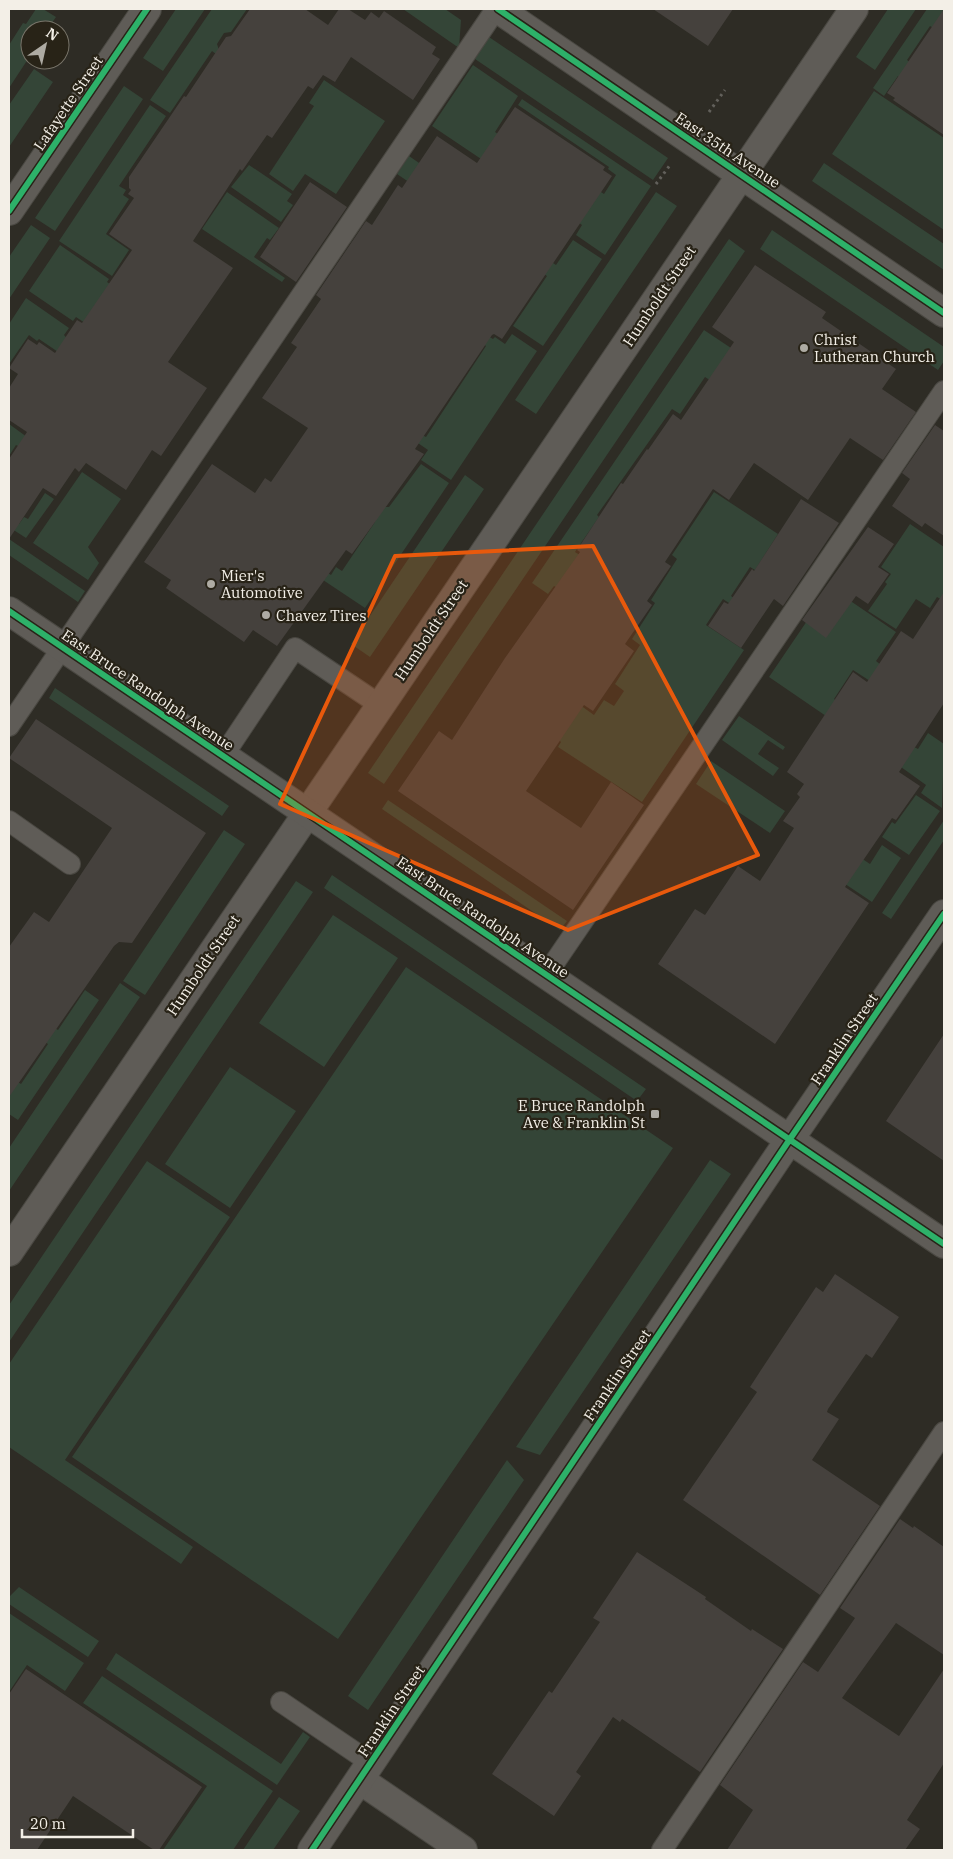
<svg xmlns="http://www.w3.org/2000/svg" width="953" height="1859" font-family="'IBM Plex Serif',serif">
	<rect width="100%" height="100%" fill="#2e2c25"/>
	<path fill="#344537" d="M36,9H43L56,17L47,30H30V56L9,88V45L23,23L26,24Z
		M176,9H205L163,71L143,58Z
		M212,9H247L231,32L224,33L217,44L219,50L216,54L212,51L170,113L150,100Z
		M403,9H445L461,20L459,48Z
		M888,9H916L875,70L856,57Z
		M927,9H944V22L938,31L930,26L907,60L915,66L904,81L898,76L884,96L873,88Z
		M489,37L668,158L653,180L475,59Z
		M473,65L518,96L495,132L527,154L490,165L432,126Z
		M34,69L53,82L9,147V105Z
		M324,80L385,121L336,194L305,174L293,191L269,174L314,106L309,103Z
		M124,86L143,99L55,231L35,218Z
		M874,91L944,138V230L832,154Z
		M522,99L651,186L605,255L576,235L582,225L536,193L595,188L604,194L616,175L608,169L609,167L518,105Z
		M150,105L166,116L119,186L126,190L123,195L129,199L106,234L129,250L112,276L59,241Z
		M409,156C460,190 506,231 556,265L573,240L602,259L543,346L513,326L547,276L397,174Z
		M824,163L944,244V270L812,181Z
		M249,165L292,194L287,201L293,205L281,222L231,187Z
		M227,192L279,228L270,240L267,238L254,257L285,278L282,282L202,229Z
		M656,192L677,206L536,414L515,400Z
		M31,225L50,238L9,299V257Z
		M772,230L944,347V361L938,370L760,249Z
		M729,239L745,251L384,784L368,773Z
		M60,245L109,279L107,282L170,325L85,323L76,317L73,321L29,291Z
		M26,298L69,328L64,335L111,388L39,339L37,341L29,335L9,364V324Z
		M704,330L761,368L739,399L705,377L680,414L672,409L597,515L599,517L575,552L583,557L561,590L554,586L548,594L532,583Z
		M512,334L537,351L451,480L421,460L428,450L415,441L420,434L426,437L486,346L481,342L486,335L493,339L495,337L505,344Z
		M9,424L27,437L20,447L16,445L9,456Z
		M421,464L449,483L365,608L308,570L313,563L331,575L336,567L342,571L375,522L376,507H389Z
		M82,472L121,499L88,547L99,563L88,580L33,543Z
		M465,475L484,489L370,657L351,644Z
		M714,492L778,534L755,570L750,567L731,596L761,616L757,622L723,599L706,625L744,650L642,802L558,747L561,742L558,739L580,705L594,715L604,700L614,706L624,691L615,684L640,645L632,639L655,603L651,600L677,559L672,555Z
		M45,493L54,499L26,538L9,527V517L19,524L24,517L28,519Z
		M910,524L944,547V601L937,597L930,608L916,599L896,629L868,611L887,584L885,582L891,574L881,567Z
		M9,539L85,591L78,602L9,555Z
		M830,587L896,632L876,661L881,665L870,681L853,670L834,699L863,718L899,766L769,677Z
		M55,688L229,806L222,816L49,698Z
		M739,716L785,747L783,750L768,740L758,754L779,768L773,776L722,740Z
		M928,733L944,744L942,808L921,793L926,785L901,767L914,747L918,749Z
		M711,761L785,811L770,833L696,784Z
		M916,795L940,811L909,855L882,837L892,822L895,824Z
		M388,800L567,921L560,930L382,809Z
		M944,820V840L891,919L882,913Z
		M224,830L245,844L145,995L123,981Z
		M819,830L870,864L882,845L901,858L872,902L799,853Z
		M332,875L646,1089L637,1101L324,888Z
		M296,881L313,892L9,1342V1305Z
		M333,915L398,958L324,1067L259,1023Z
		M406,967L673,1148L338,1639L72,1457Z
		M120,983L140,997L9,1191V1148Z
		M85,990L99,1000L18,1120L9,1114V1076L21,1084L48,1044L26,1029L29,1025L9,1012V997L58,1030Z
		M230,1067L296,1111L230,1208L165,1164Z
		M710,1160L731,1174L540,1455L516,1447Z
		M147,1161L230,1217L65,1460L193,1547L181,1564L9,1447V1364Z
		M507,1460L524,1480L368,1710L348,1696Z
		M19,1587L99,1641L88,1657L9,1604V1597Z
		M9,1613L84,1663L65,1691L27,1665L9,1692Z
		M116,1653L281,1764L303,1732L310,1737L277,1785L106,1669Z
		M102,1676L273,1791L233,1850H163L207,1786L83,1703Z
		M279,1797L300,1811L273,1850H243Z"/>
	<path fill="#45413d" d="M250,9H305L328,25L339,9H348L365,20L371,12L379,18L384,11L436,47L432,54L440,59L413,100L351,57L335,82L323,75L313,89L308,86L272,138L267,135L242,171L240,169L193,241L233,268L168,362L207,388L161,456L152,450L126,490L86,463L79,472L75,468L56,496L43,488L9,539V459L27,432L9,420V388L18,374L9,368L28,339L37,345L39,342L55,353L77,320L82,323L132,250L109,234L134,198L128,194L131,190L129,188V177L184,96L186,97L226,37L231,36Z
		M653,9H733L708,46Z
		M944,9V135L893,100L895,98L887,93Z
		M515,107L605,167L603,170L612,176L502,339L494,334L492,335L415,449L424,454L352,554L346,550L277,646L253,630L244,642L166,588L171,580L144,562L212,464L255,493L265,478L271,482L308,428L262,398L297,347L291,343L321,299L316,295L366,221L372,225L398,185L402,188L437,136L477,163Z
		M310,182L347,207L296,282L260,257Z
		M755,265L826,312L822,318L896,369L882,389L916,412L883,460L850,438L808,500L754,463L729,500L713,489L665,562L671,566L647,601L652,605L625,644L634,651L593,711L584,705L526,791L581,828L611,782L644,805L573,910L398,791L439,731L452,740L505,658L580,552L577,550L621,483L623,484L647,449L648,450L673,414L681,420L734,342L712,327Z
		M935,425L944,431V536L925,523L922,527L892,506L910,479L902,473Z
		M801,499L839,523L783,606L774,599L741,648L708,626L724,602L728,604L752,569L754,571Z
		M868,527L894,544L878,567L889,574L868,604L856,596L826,638L802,620Z
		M944,592V703L899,772L920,786L896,820L892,818L845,887L869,903L775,1044L658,964L695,909L705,915L738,866L760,881L794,828L783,821L800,797L797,794L804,784L787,772L853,672L867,682L901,631L913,639Z
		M36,719L206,833L132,943L119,942L114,946L9,1097V947L34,912L49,922L112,828L9,758Z
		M944,1034V1161L886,1121Z
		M835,1274L899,1317L872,1358L866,1354L828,1409L827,1412L839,1419L812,1460L880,1506L820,1595L683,1500L757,1392L750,1387L761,1370L816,1287L823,1292Z
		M900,1519L913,1528L914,1526L944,1547V1655L896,1623L842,1698L899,1736L944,1669V1763L907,1820L920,1829L905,1850H727L753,1810L720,1785L803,1662L818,1672L855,1618L840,1608Z
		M637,1552L706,1597L705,1599L751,1631L752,1629L783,1649L700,1772L622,1719L620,1722L613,1717L576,1772L581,1776L554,1816L492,1774L549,1691L552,1693L600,1622L593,1618Z
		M26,1669L202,1787L159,1850H154L73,1796L37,1850H9V1694Z"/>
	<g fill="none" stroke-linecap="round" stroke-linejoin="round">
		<defs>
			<path id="lane" d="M9,726L496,9
				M223,756L295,648L380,705
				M9,821L70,864
				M546,975L944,391
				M281,1702L371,1763
				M662,1850L944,1432"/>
			<path id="street" d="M498,9L944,313
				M9,211L147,9
				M9,1252L854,9
				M360,1780L463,1850"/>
			<path id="secondary" d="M9,611L944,1244
				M312,1850L790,1139L944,914"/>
		</defs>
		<use href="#lane" stroke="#4a4842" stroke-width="22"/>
		<use href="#street" stroke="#4a4842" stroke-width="30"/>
		<use href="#secondary" stroke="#4a4842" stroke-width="30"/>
		<path stroke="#62605b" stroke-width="3" stroke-dasharray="2.5 4" stroke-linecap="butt" d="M709,112L725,90
			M656,184L670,165"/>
		<use href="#lane" stroke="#5f5c57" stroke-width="20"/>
		<use href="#street" stroke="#5f5c57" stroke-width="28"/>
		<use href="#secondary" stroke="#5f5c57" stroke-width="28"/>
		<defs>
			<path id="cycleway" d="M498,9L944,313
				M9,211L147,9
				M9,611L944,1244
				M312,1850L790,1139L944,914"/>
		</defs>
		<use href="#cycleway" stroke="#282317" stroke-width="9"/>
		<use href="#cycleway" stroke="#2db169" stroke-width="6"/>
	</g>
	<path fill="#e8590c" fill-opacity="0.2" stroke="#e8590c" stroke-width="4" stroke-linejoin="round" d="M593,546L758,855L568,930L280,804L395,556Z"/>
	<g fill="#aeaba3" stroke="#282317" stroke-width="2">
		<circle cx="804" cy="348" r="5"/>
		<circle cx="211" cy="584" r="5"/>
		<circle cx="266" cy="615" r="5"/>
		<rect x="650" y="1109" width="10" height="10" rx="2.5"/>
	</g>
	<g text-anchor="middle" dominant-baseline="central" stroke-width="4.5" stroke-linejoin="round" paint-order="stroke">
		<g font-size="15" fill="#f3efe7" stroke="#282317">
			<text transform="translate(68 103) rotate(-56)">Lafayette Street</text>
			<text transform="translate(728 150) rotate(34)">East 35th Avenue</text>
			<text transform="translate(659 296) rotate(-56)">Humboldt Street</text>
			<text transform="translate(431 630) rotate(-56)">Humboldt Street</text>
			<text transform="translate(148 690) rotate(34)">East Bruce Randolph Avenue</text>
			<text transform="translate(483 917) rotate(34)">East Bruce Randolph Avenue</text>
			<text transform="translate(203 965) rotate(-56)">Humboldt Street</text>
			<text transform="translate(844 1039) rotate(-56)">Franklin Street</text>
			<text transform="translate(617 1375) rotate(-56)">Franklin Street</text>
			<text transform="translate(391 1711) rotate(-56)">Franklin Street</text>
		</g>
		<g font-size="15" fill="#f3efe7" stroke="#282317" text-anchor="start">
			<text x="814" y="339">Christ<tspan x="814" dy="17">Lutheran Church</tspan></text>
			<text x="221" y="575">Mier's<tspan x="221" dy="17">Automotive</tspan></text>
			<text x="276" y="615">Chavez Tires</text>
			<text x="645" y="1105" text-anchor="end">E Bruce Randolph<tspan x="645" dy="17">Ave &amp; Franklin St</tspan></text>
		</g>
	</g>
	<rect width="953" height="1859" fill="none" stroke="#f3efe7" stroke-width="20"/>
	<g transform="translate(45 45) rotate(34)"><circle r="24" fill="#282317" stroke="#79756a"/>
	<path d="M0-4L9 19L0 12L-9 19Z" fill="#aeaba3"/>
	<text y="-8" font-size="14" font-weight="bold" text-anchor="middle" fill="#f3efe7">N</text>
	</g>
	<path d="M22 1829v8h111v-8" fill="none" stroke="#f3efe7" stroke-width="2.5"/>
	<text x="30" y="1829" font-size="15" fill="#f3efe7" stroke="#282317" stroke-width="4" paint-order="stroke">20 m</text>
</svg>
